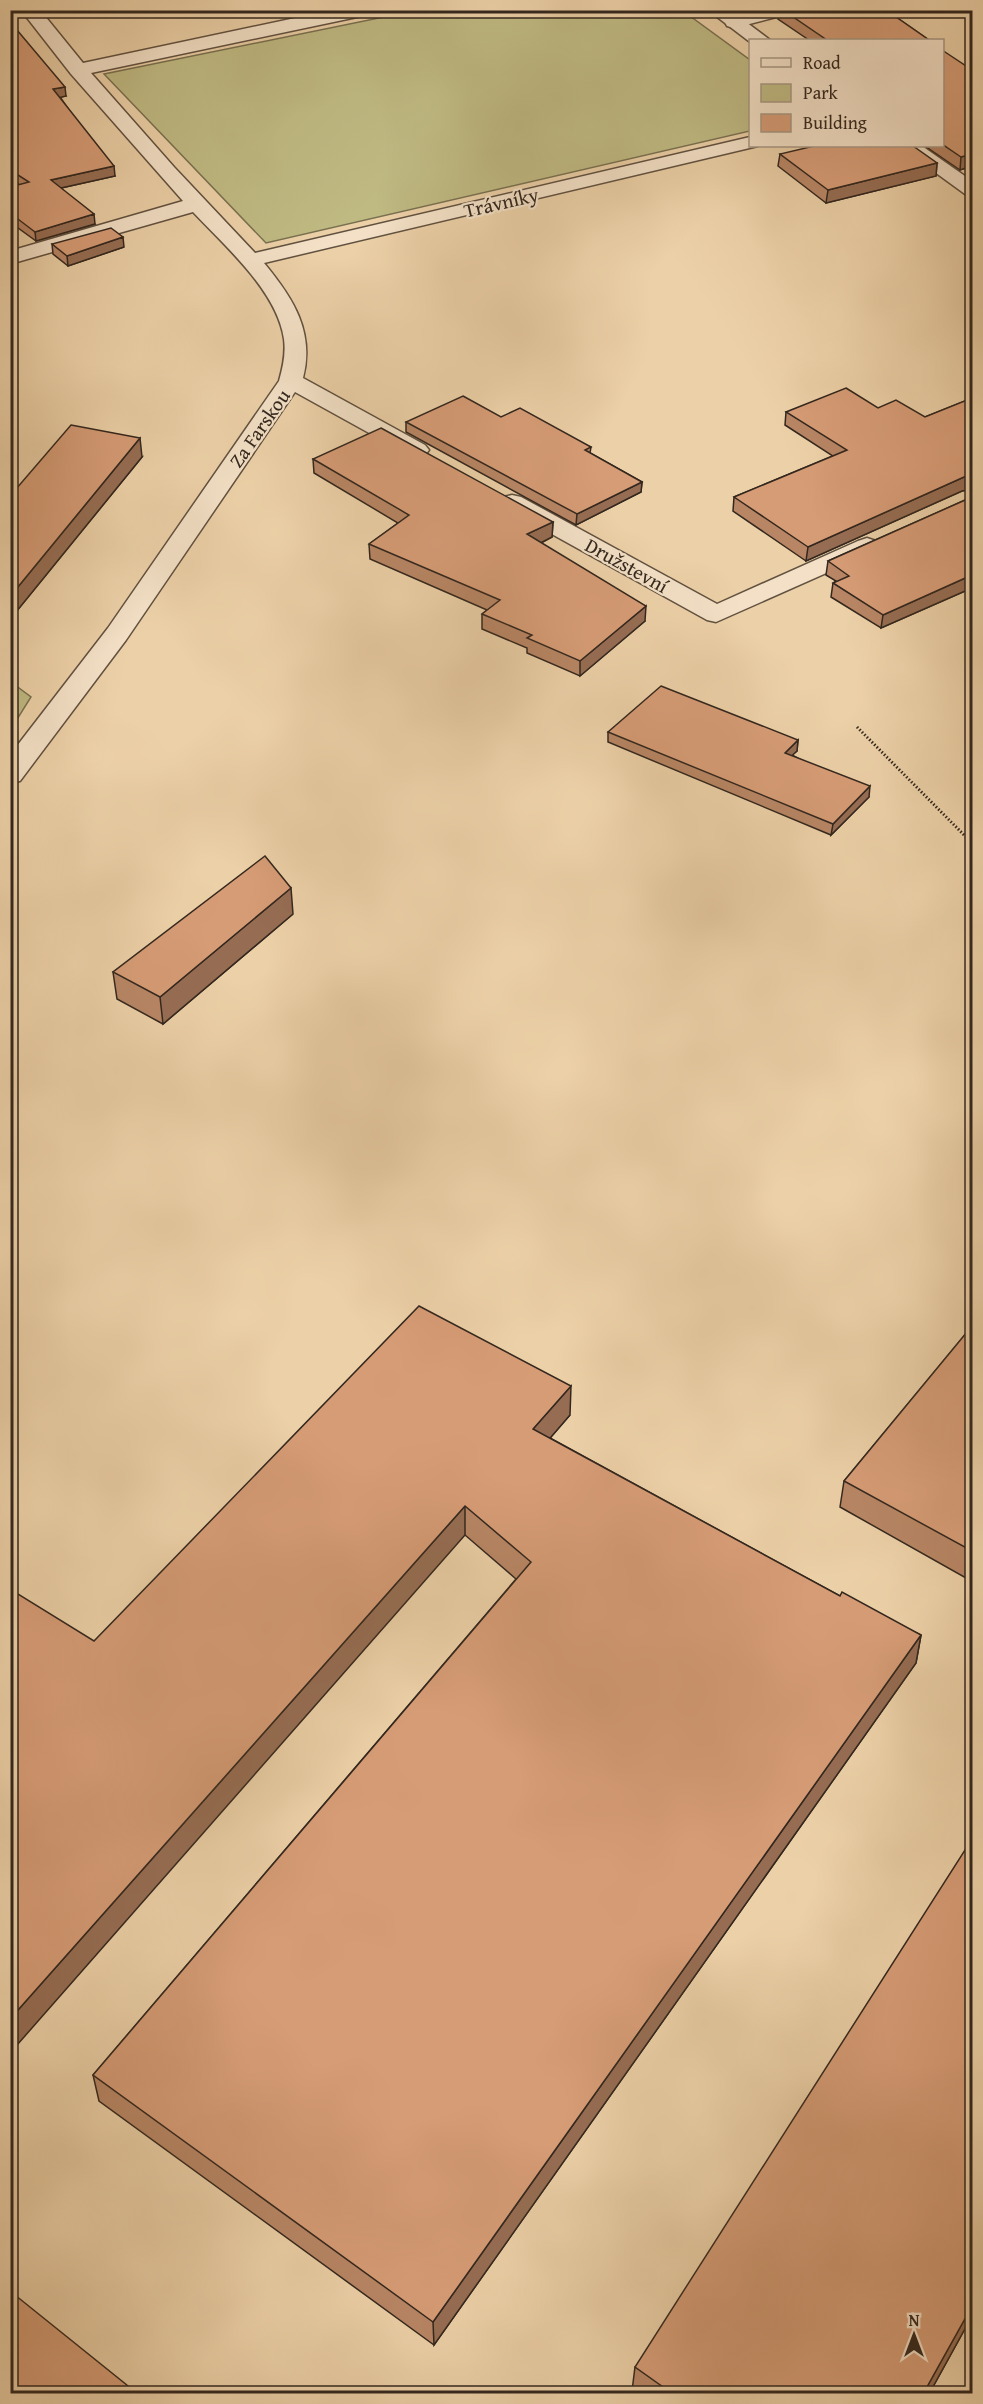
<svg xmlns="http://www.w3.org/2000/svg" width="983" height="2404" font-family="'Gentium Book Plus',serif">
	<rect width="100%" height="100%" fill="#ecd0a7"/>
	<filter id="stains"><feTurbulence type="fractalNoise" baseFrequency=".00333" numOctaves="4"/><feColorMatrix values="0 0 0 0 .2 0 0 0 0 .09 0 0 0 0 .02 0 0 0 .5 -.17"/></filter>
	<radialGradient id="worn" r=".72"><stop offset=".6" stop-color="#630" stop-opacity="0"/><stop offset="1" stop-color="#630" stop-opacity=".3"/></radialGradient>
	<path fill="#bfb982" stroke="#797050" stroke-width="1.5" d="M413,11H683L750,60V131L266,243L104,74Z
		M11,682L31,697L11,729Z"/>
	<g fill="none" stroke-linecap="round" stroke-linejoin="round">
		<defs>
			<path id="minor" d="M21,10H40L83,63L333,10H371L369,14L362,16L91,73L174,167L255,253L750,137V146H758L264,263C293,298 315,332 303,378L425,445L429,450L425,455L417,457L409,455L295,392L126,640L20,781L10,783V755L108,628L279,381C283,367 286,354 284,339C277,291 225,246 193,212L10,264V251L183,201L71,74Z
				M757,10H790L788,14L734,28L727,26L725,22L727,18Z
				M512,495L521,497L717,604L858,541L867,538L876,541L880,546L876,551L716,622L707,620L503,507L500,502L503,497Z"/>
			<path id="tertiary" d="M708,10H730L770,40L750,42Z
				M899,146H922L972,181V196L965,194Z"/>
		</defs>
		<use href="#minor" stroke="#615140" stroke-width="3"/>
		<use href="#tertiary" stroke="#615140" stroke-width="3"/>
		<path stroke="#33271e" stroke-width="3" stroke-dasharray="1.5 2" stroke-linecap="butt" d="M857,727L972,843"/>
		<use href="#minor" fill="#f3e0c6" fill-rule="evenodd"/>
		<use href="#tertiary" fill="#f3e0c6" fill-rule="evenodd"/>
	</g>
	<path fill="#b88665" stroke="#33271e" stroke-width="1.5" d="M778,10H886L929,40H809L778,19Z
		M10,31L66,96L60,97L115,176L61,188L95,224L36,241L10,222V187L20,185L10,178Z
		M942,50L972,166L960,170L925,146H942Z
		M780,154L937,163L936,176L826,203L778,166Z
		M52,244L124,247L68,266L53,254Z
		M972,398V490V489L962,491L806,561L733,511L734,497L833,456L785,425L786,412L878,408L925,417Z
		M501,417L591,447L590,453L642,482L641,492L576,525L406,432V422Z
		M142,457L16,612L10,611V496Z
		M313,459L553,522L552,537L541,543L645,621L580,676L527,653V648L482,629V614L487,610L370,559L369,544L398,523L314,473Z
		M972,497V588L881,628L831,597L833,583L836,581L826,575L828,561Z
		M608,732L798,740L797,751L792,755L869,797L831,835L608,742Z
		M293,914L163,1024L117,999L113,972Z
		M972,1326V1570L966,1578L840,1507L844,1481Z
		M570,1415L550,1438L840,1596L921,1635L916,1663L434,2345L99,2101L93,2075L516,1579L465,1535L94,1641Z
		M972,2316L929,2394H635L632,2391L635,2367Z"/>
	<path fill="#966d53" stroke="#33271e" stroke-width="1.5" d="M65,87L66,96L54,99L53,89Z
		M972,154V166L960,170L961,157Z
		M937,163L936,176L826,203L828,190Z
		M114,166L115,176L52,190L51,180Z
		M94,214L95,224L36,241L35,232Z
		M123,237L124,247L68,266L67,256Z
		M140,438L142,457L16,612L13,593Z
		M972,475V489L962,491L806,561L808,547L964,477Z
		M642,482L641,492L576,525L577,514Z
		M553,522L552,537L527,550V534Z
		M972,575V588L881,628L883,615Z
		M646,606L645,621L580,676V661Z
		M798,740L797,751L784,763L785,753Z
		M870,786L869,797L831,835L833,824Z
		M291,888L293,914L163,1024L160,997Z
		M571,1386L570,1415L533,1458V1429Z
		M465,1506V1535L10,2053V2019Z
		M972,1551V1570L966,1578Z
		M921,1635L916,1663L434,2345L433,2322Z
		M972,2306V2316L929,2394H923Z"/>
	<path fill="#d69c76" stroke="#33271e" stroke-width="1.5" d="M783,10H886L929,40H827Z
		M17,30L65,87L53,89L114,166L51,180L94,214L35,232L10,213V187L29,182L10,170V31Z
		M942,50L972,70V154L961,157L942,144Z
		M814,146H913L937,163L828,190L780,154Z
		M111,228L123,237L67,256L52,244Z
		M846,388L878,408L896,400L925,417L972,398V475L964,477L808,547L734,497L847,450L786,412Z
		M463,396L501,417L520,408L591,447L585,450L642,482L577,514L406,422Z
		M71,425L140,438L13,593L10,592V496Z
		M381,428L553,522L527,534L646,606L580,661L527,638L532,635L482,614L500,600L369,544L409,515L313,459Z
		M972,497V575L883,615L833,583L849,576L828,561Z
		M661,686L798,740L785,753L870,786L833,824L608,732Z
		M265,856L291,888L160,997L113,972Z
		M419,1306L571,1386L533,1429L840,1596L842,1592L921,1635L433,2322L93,2075L531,1562L465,1506L10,2019V1589L94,1641Z
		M972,1326V1551L844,1481Z
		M972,1839V2306L923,2394H673L635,2367Z
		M10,2291L138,2394H10Z"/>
	<g text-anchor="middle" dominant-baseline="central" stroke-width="4.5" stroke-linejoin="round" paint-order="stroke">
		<g font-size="20" fill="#33271e" stroke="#f3e0c6">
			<text transform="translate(501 202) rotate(-13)">Trávníky</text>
			<text transform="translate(259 428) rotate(-55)">Za Farskou</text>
			<text transform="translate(627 565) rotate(29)">Družstevní</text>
		</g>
	</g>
	<rect width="983" height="2404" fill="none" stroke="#ecd0a7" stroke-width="36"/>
	<rect x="12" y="12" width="959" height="2380" fill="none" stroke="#33271e" stroke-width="3"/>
	<rect x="18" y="18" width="947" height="2368" fill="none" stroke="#33271e" stroke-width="1.5"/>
	<rect x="749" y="39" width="195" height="108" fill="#f3e0c6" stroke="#a69683" stroke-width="1.5"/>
	<rect x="761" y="58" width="30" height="9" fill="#f3e0c6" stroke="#a69683" stroke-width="1.5"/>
	<text x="803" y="69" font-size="18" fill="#33271e">Road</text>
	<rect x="761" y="84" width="30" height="18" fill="#bfb982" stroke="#a69683" stroke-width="1.5"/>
	<text x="803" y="99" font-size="18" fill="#33271e">Park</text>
	<rect x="761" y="114" width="30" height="18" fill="#d69c76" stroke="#a69683" stroke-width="1.5"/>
	<text x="803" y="129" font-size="18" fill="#33271e">Building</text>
	<g transform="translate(914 2335)" stroke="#f3e0c6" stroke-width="4.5" paint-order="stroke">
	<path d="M0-4.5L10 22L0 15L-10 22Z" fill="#33271e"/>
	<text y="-9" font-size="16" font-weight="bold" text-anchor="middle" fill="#33271e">N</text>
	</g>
	<rect width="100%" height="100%" filter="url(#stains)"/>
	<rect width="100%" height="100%" fill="url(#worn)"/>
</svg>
